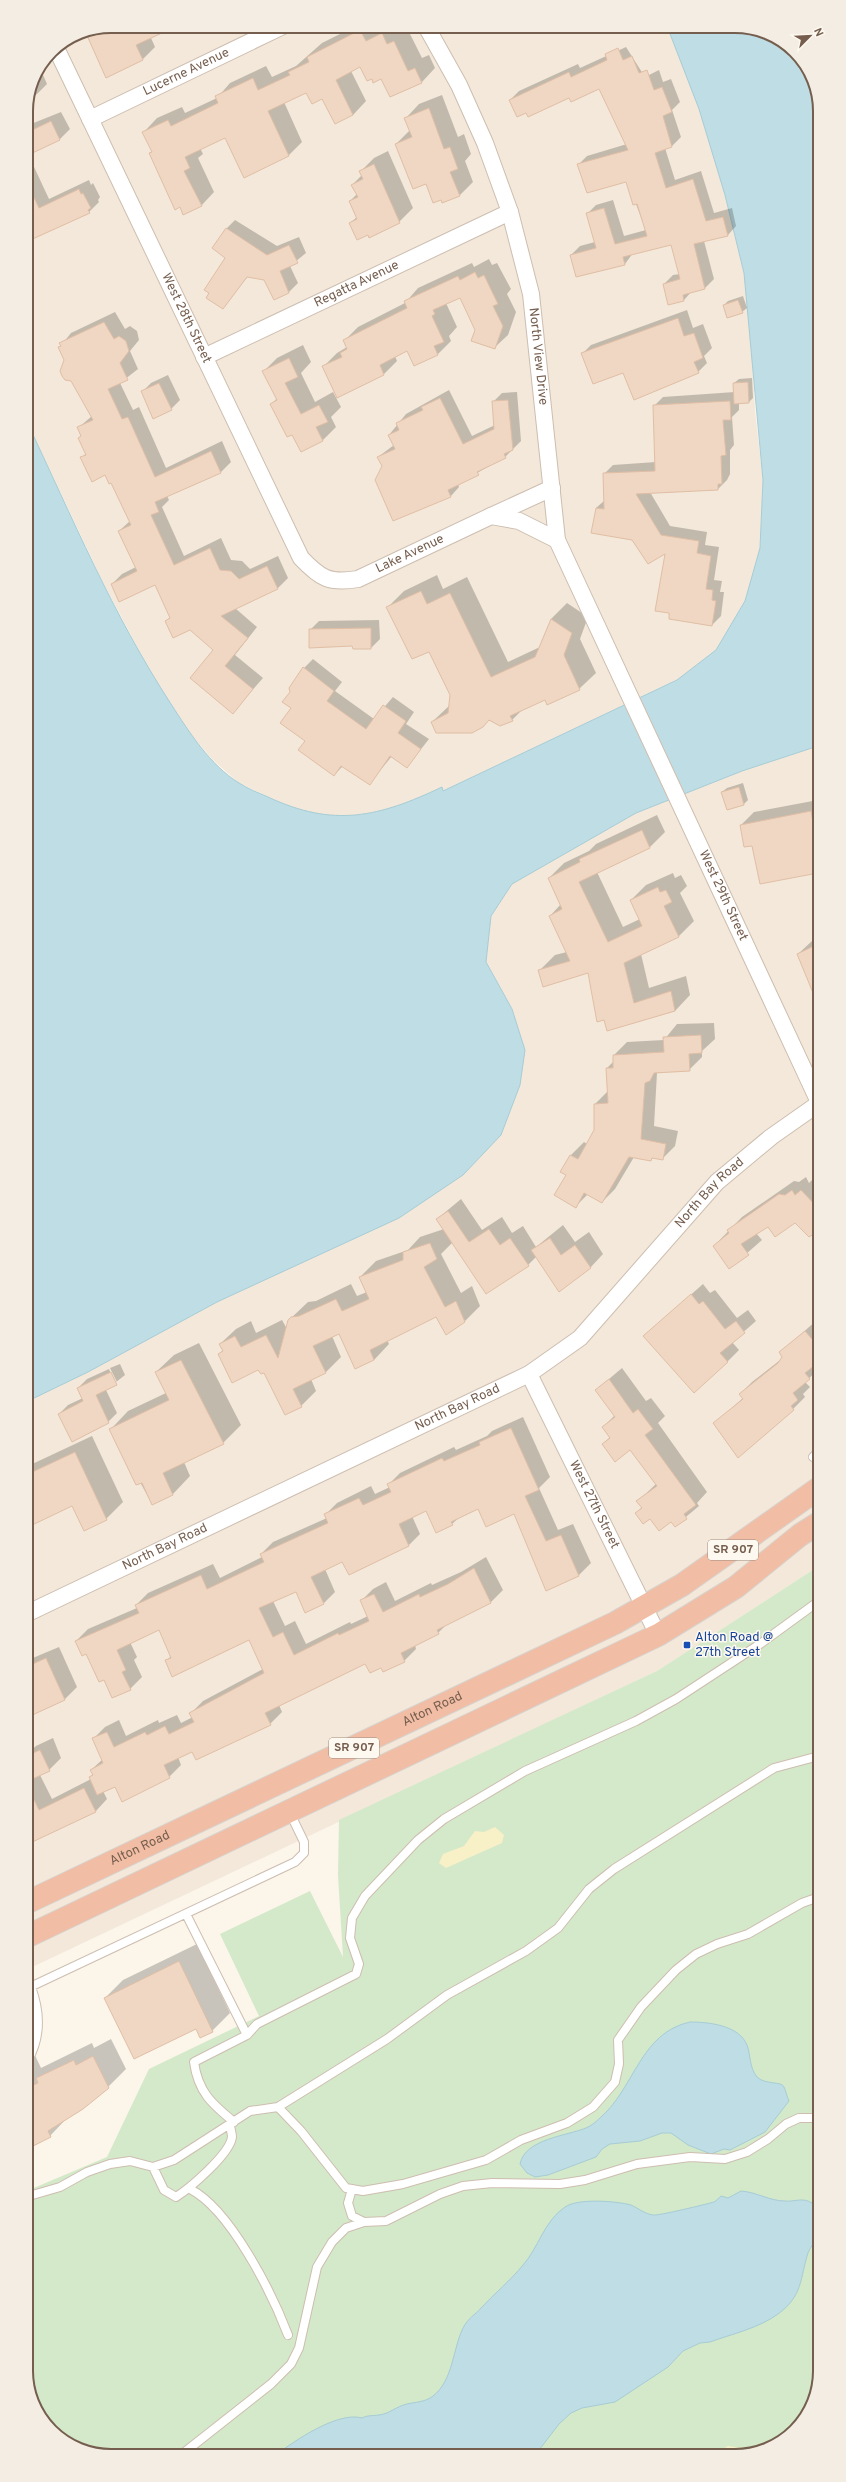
<svg xmlns="http://www.w3.org/2000/svg" width="846" height="2482" font-family="Overpass,sans-serif">
	<rect width="100%" height="100%" fill="#fbf5ea"/>
	<path fill="#f3e8d9" d="M111,26H667L699,109L725,195L744,273L751,334L755,412L763,480L760,548L745,601L716,650L677,680L443,791L442,788L407,804L370,814L332,816L294,809L239,783L213,760L190,733L152,675L103,582L27,422L26,106L33,78L51,51L79,32Z
		M818,746L819,1566L657,1671L28,1969V1401L88,1372L217,1302L399,1218L520,1085L525,1050L512,1009L486,962L491,916L512,884L636,813L742,771Z"/>
	<path fill="#d4e9c9" d="M819,1566L820,2371L802,2423L757,2453L105,2456L55,2435L29,2393V2190L107,2157L149,2069L259,2016L220,1934L310,1891L343,1957L338,1875L339,1820L657,1671Z"/>
	<path fill="#f8f0c7" d="M495,1827L504,1835L502,1843L446,1868L439,1863L443,1854L464,1846L475,1831L484,1832Z
		M728,2446C740,2449 754,2447 767,2447L757,2453H717Z"/>
	<path fill="#bfdde4" stroke="#a6ccd6" d="M667,26H741L791,47L817,89L818,746L742,771L636,813L512,884L491,916L486,962L512,1009L525,1050L520,1085L501,1135L463,1175L399,1218L217,1302L88,1372L28,1401L27,422C72,517 113,615 171,704C189,732 210,765 239,783C248,789 259,793 268,797C334,828 379,817 442,787L443,791L677,680L716,650L745,601L760,548L763,480L744,273L725,195L699,109Z
		M690,2022C708,2022 739,2025 747,2045C751,2056 749,2067 757,2077C765,2085 782,2081 784,2087C786,2091 787,2097 789,2101L765,2132L730,2150L724,2149L711,2154L688,2145L671,2133H662L640,2141L610,2144L602,2149L596,2157L548,2175L535,2177L527,2173L520,2164C525,2139 566,2136 586,2128C591,2126 597,2121 601,2117C635,2087 640,2033 690,2022Z
		M741,2191C756,2192 770,2201 785,2201C794,2202 803,2197 812,2203C821,2210 822,2228 817,2237C815,2243 810,2247 808,2253C800,2278 803,2296 778,2314C759,2328 732,2334 710,2342L700,2343L683,2351L668,2367L615,2402L582,2408L571,2413L559,2424L536,2454L276,2455C294,2441 338,2411 362,2418C368,2415 372,2416 379,2415C389,2414 397,2406 407,2404C415,2402 426,2402 433,2396C453,2381 453,2348 463,2328C468,2318 475,2315 481,2308C494,2294 511,2280 523,2265C539,2247 544,2221 565,2207C578,2198 616,2201 631,2205C638,2208 645,2214 653,2215C658,2216 707,2204 714,2202C716,2201 720,2197 721,2196L728,2198Z"/>
	<path fill="#0003" d="M111,26L151,38L155,47L143,59Z
		M356,26L379,28L398,26L401,32L407,28L422,58L429,55L435,68L422,82L390,95L382,78H372L361,66L351,71L366,101L353,115L306,91L284,102L302,142L289,155L244,176L226,137L200,148L203,154L198,158L214,192L201,206H180L150,153L153,151L144,132L157,118L182,107L185,113L217,98L230,83L266,66L272,77L296,66L322,43Z
		M626,47L645,77L659,70L663,82L671,79L680,102L672,110L681,137L672,146L665,148L675,180L701,171L714,213L732,208L736,226L728,235L704,241L714,279L705,288L692,291L684,300L664,284L673,275L680,274L672,244L633,253L625,264L577,276L571,255L580,246L595,242L587,214L596,205L613,200L624,236L646,230L627,181L578,165L587,156L627,144L600,87L527,112L510,100L519,91L578,64L580,68Z
		M40,68L47,84L37,94L28,98L33,78Z
		M442,95L458,137L464,134L471,154L465,161L473,182L459,196L426,182L396,144L410,130L406,118L419,104Z
		M61,112L70,129L60,139L28,154L49,199L89,180L91,185L93,183L100,197L98,200L99,202L89,212L26,241V126Z
		M388,151L413,208L399,222L368,234L350,223L357,217L350,201L357,194L352,185L362,175L360,172L374,158Z
		M235,220L277,246L299,237L306,253L290,266L298,283L289,292L275,299L265,279L248,276L223,308L226,229Z
		M489,259L492,265L497,263L511,289L507,294L516,312L508,335L494,348L476,330L460,296L446,303L457,327L449,336L451,341L437,355L408,350L395,356L397,361L384,374L337,396L323,367L337,353L347,347L344,341L358,327L405,303L418,288L472,263L474,267Z
		M743,296L747,308L742,312L724,305L728,301Z
		M687,310L693,328L703,324L712,348L704,356L707,363L698,372H624L582,354L591,345Z
		M115,312L125,329L130,326L137,331L139,340L130,351L138,369L120,383L133,410L139,407L166,468L222,441L231,462L221,472L167,496L169,500L162,507L184,556L221,538L231,560L242,561L250,569L278,556L288,578L278,588L235,608L257,627L235,655L263,678L233,712L215,650L190,629L166,621L171,616L155,584H112L122,574L136,567L119,531L130,521L111,482L105,474L82,458L86,453L79,438L82,435L78,428L92,416L59,348L71,333Z
		M303,345L311,362L301,373L315,402L333,392L341,407L331,417L336,427L323,440L301,451L293,434L272,404L277,398L264,371L277,358Z
		M168,375L180,400L171,409L142,392L151,383Z
		M752,378L753,398L749,402L739,403V410L732,417L734,445L730,450V474L727,480L718,489L650,492L670,526L707,532L705,545L719,547L714,580L722,581L720,592H724L721,616L712,625L666,552L632,539L593,532L596,508L605,500L604,474L613,465L656,462L654,406L663,397L735,392L734,383L739,379Z
		M449,390L472,436L495,425L493,402L502,393L517,392L521,441L505,457L458,484L459,487L451,496L432,504L383,466L378,457L394,445L389,435L406,414Z
		M437,575L443,589L467,577L508,662L540,647L551,619L567,603L588,617L580,639L596,673L579,689L548,703L545,698L524,708L512,720L432,722L450,705L451,695L429,651L388,607L404,591Z
		M379,620L380,639L371,648L353,645L310,630L319,621Z
		M313,659L342,682L335,691L374,719L393,697L414,712L406,724L429,739L407,767L392,756L370,783L343,766L334,775L306,741L292,708L291,692L304,668Z
		M743,783L748,800L744,804L722,792L727,788Z
		M818,800V872L760,883L753,844L741,825L754,812Z
		M657,815L665,832L650,847L597,872L623,927L640,919L631,900L646,885L673,873L675,878L681,875L687,886L680,893L694,921L679,936L641,954L649,988L686,976L690,995L675,1011L608,1030L589,972L539,971L555,955L567,952L550,916L561,904L549,878L564,863L589,851L596,844Z
		M818,938V1003L798,954L812,941Z
		M714,1023L715,1039L702,1051V1057L689,1070L657,1073L654,1126L678,1131L675,1146L662,1159L654,1157L651,1160L634,1157L615,1189L602,1202L588,1194L576,1206L567,1175L562,1172L571,1155L584,1142L587,1144L595,1130V1104L608,1091L607,1068L614,1061V1055L627,1042L664,1040L677,1024Z
		M806,1177L809,1183L815,1177L819,1181V1233L796,1222L768,1225L756,1233L762,1240L730,1268L714,1246L742,1217L794,1181L799,1182Z
		M461,1199L482,1230L502,1217L512,1233L523,1226L536,1247L563,1225L575,1242L589,1232L603,1254L590,1268L537,1256L528,1265L453,1242L441,1254L461,1293L472,1286L480,1306L465,1321L446,1333L437,1316L387,1340L389,1344L374,1360L339,1333L332,1336L341,1357L326,1372L311,1379L316,1391L301,1406L264,1371L219,1354L223,1350L220,1344L236,1329L251,1321L256,1333L282,1320L287,1329L289,1320L308,1302L316,1301L351,1284L357,1296L367,1292L360,1277L376,1261L408,1250L420,1237L444,1229L437,1219Z
		M703,1284L710,1293L715,1290L737,1318L748,1310L756,1321L732,1342L739,1350L727,1362L644,1336Z
		M818,1319L819,1369L805,1382L810,1387L803,1394L805,1397L793,1409L714,1424L743,1398L740,1394L752,1382L784,1357L780,1353Z
		M199,1343L241,1425L223,1443L184,1462L190,1476L173,1494L152,1504L111,1429L128,1411L166,1393L156,1372L174,1355Z
		M120,1364L125,1375L106,1390L117,1413L108,1422L59,1414L68,1405L83,1398L78,1388L87,1379L109,1369L114,1382H117L110,1368Z
		M622,1368L646,1401L651,1398L665,1416L658,1423L707,1492L697,1503L699,1506L675,1526L672,1521L636,1513L642,1507L638,1501L656,1484L630,1449L603,1444L610,1437L603,1427L615,1415L596,1390Z
		M523,1417L550,1477L539,1488L558,1530L573,1524L591,1563L579,1575L514,1513L478,1508L461,1516L452,1524L426,1510L412,1516L420,1534L408,1546L343,1560L325,1569L335,1592L324,1603L296,1591L273,1601L285,1626L295,1621L306,1644L350,1622L351,1624L368,1616L361,1601L373,1589L386,1582L395,1601L431,1583L432,1585L461,1572L486,1557L503,1590L491,1602L448,1623L438,1633L415,1645L416,1649L404,1661L383,1671L381,1667L366,1662L279,1705L282,1712L270,1724L178,1757L181,1765L169,1777L115,1786L103,1791L107,1799L95,1812L28,1843V1753L36,1746L53,1738L61,1758L49,1770L40,1775L52,1799L91,1779L90,1777L93,1774L91,1770L103,1759L93,1739L105,1727L119,1720L126,1736L158,1720L159,1723L177,1715L181,1723L193,1717L191,1713L203,1701L263,1669L249,1638L166,1661L171,1656L160,1629L130,1642L137,1657L134,1660L142,1677L130,1689L104,1679L76,1641L88,1629L137,1608L136,1605L148,1593L213,1564L220,1578L262,1557L261,1554L273,1542L327,1518L325,1515L337,1503L371,1486L375,1494L390,1487L389,1484L400,1473L454,1447L456,1450L487,1436L492,1431Z
		M92,1436L123,1502L106,1519L73,1505L28,1525V1466Z
		M59,1647L77,1687L65,1699L28,1716V1660Z
		M197,1944L230,2013L212,2031L196,2028L105,1998L123,1980Z
		M111,2039L126,2069L108,2087L68,2117L50,2136L29,2149L28,2053L33,2051L41,2068L92,2043L94,2048Z"/>
	<path fill="#efd7c3" stroke="#e1bea4" d="M111,26H177L136,45L143,60L106,78L85,31Z
		M360,30L366,41L382,33L387,44L394,41L408,71L415,68L422,83L390,97L381,79L373,83L372,79L367,81L360,67L336,80L353,115L335,124L322,99L312,104L306,93L268,111L289,156L244,178L225,138L185,157L190,168L184,171L202,206L183,215L180,207L175,210L149,153L152,152L142,132L168,120L171,126L218,103L215,96L253,78L258,90L290,75L288,72L309,62L307,57Z
		M618,48L623,60L632,56L639,73L647,70L654,90L662,87L672,112L663,116L672,147L655,153L666,188L693,179L706,221L723,217L728,236L694,244L705,289L683,295L684,301L668,305L663,284L680,279L671,245L623,257L625,265L576,277L570,255L596,248L586,213L604,208L615,244L647,236L637,204L633,205L626,182L587,193L577,164L628,150L599,89L571,102L569,98L528,117L526,113L517,117L509,100L569,72L571,77L607,60L605,54Z
		M429,108L444,149L450,147L458,169L450,172L460,196L442,203L441,200L433,203L426,184L413,189L395,144L412,137L404,118Z
		M51,121L60,140L26,156V133Z
		M374,164L400,223L369,238L368,235L357,240L349,223L357,219L349,201L358,197L351,185L363,179L359,171Z
		M26,181L39,208L79,189L81,194L83,193L91,208L88,210L90,213L26,242Z
		M226,228L267,255L289,245L298,263L280,271L289,293L274,300L264,280L247,277L223,309L206,298L209,293L204,290L225,258L212,248Z
		M475,272L478,278L484,275L498,304L493,306L503,326L495,349L471,341L475,330L460,298L433,310L435,314L432,316L444,342L434,346L438,355L414,366L407,351L380,365L384,375L337,398L322,366L342,357L340,353L347,349L343,340L407,308L404,301L458,276L460,280Z
		M738,300L743,313L727,318L723,305Z
		M678,318L684,336L694,333L703,358L694,362L699,373L634,400L623,373L593,384L581,353Z
		M104,322L114,339L119,336L126,341L129,351L120,363L128,380L108,389L122,419L128,417L155,477L211,451L221,473L155,502L159,512L151,515L174,565L210,548L220,570L231,571L239,579L267,566L278,589L221,616L248,638L225,666L253,689L233,714L190,678L213,650L190,630L173,638L165,621L170,618L155,585L119,602L111,584L137,571L118,531L131,525L111,483L109,484L105,475L92,482L80,457L86,455L78,438L81,436L77,427L93,420L71,381L65,380L62,376L60,371L64,360L58,347L61,346L59,343Z
		M289,358L298,377L285,383L301,414L319,405L328,422L316,427L323,441L301,452L292,435L287,437L270,404L277,400L262,371Z
		M748,382L749,403L734,404L733,383Z
		M159,383L172,410L153,419L141,391Z
		M440,398L463,444L494,429L492,401L508,400L513,450L504,454L506,458L477,472L479,475L448,490L451,497L393,521L375,480L382,466L377,457L395,449L388,435L399,430L396,423L423,410L421,407Z
		M730,401L731,420H723L726,455L721,456L722,484H718V490L636,494L661,535L699,541L697,553L711,556L706,589L713,590L712,600L716,601L712,626L669,619V613L655,611L665,554L648,564L632,540L591,533L596,508L604,509L603,473L655,471L653,405Z
		M421,591L427,604L450,593L491,677L535,657L551,619L572,633L564,655L580,690L547,705L545,700L510,716L513,721L500,726L489,720L483,727L472,733H436L431,722L448,713L450,695L429,652L412,659L386,607Z
		M371,628V649H353L352,646L309,648V629Z
		M303,667L334,691L327,701L366,729L383,705L406,721L398,733L421,749L407,768L390,756L370,785L341,766L334,776L298,750L305,741L280,723L291,708L282,702L290,692L289,688Z
		M739,787L744,805L727,810L721,792Z
		M811,811L818,850V873L760,884L752,846L744,847L740,825Z
		M642,830L650,848L579,882L608,942L642,926L630,900L658,887L660,892L666,890L672,902L664,906L679,937L624,963L634,1003L671,991L675,1011L607,1031L604,1020L597,1022L588,973L543,987L538,970L570,961L549,916L562,909L548,878L580,862L579,859Z
		M818,944V1005L797,954Z
		M701,1035L702,1053L689,1054L690,1071L654,1073L650,1081L645,1083L641,1139L666,1144L663,1160L652,1158L651,1161L629,1157L602,1203L584,1193L576,1208L554,1195L566,1175L560,1172L570,1155L578,1159L594,1130V1104L608,1103L606,1068H613V1055L664,1052L663,1037Z
		M792,1190L795,1195L801,1190L819,1209V1231L809,1237L795,1223L775,1237L768,1227L741,1244L749,1255L729,1269L713,1246L729,1233L727,1230L779,1194L785,1195Z
		M448,1211L469,1242L489,1229L500,1245L510,1238L529,1266L486,1294L436,1219Z
		M550,1238L561,1255L575,1245L591,1268L559,1292L531,1250Z
		M430,1243L437,1259L424,1267L445,1307L456,1301L465,1322L446,1335L436,1317L370,1350L374,1360L355,1369L339,1334L313,1346L326,1373L293,1389L302,1407L285,1415L264,1373L261,1374L258,1370L232,1383L218,1354L223,1351L219,1344L235,1336L241,1347L266,1335L278,1358L288,1320L291,1317L299,1316L336,1299L342,1311L369,1299L359,1277L403,1260V1252Z
		M691,1294L699,1304L703,1301L725,1329L736,1321L745,1333L720,1353L728,1362L694,1393L643,1336Z
		M805,1331L819,1347V1362L805,1373L810,1379L793,1393L798,1400L791,1406L794,1410L738,1458L713,1423L743,1399L739,1394L778,1363L782,1357L779,1352Z
		M181,1360L224,1444L163,1473L173,1495L152,1505L142,1483L136,1485L109,1429L169,1400L155,1372Z
		M111,1372L117,1385L96,1395L109,1423L72,1442L58,1414L83,1401L77,1388Z
		M609,1379L633,1413L638,1409L653,1429L645,1435L696,1505L684,1514L687,1519L675,1527L671,1522L659,1531L650,1519L643,1524L635,1513L642,1508L636,1501L657,1486L630,1450L615,1462L602,1444L610,1438L602,1427L615,1417L595,1390Z
		M511,1428L539,1490L525,1496L546,1541L561,1535L579,1576L546,1591L514,1514L486,1527L478,1509L451,1522L453,1525L436,1533L426,1511L399,1524L409,1546L349,1575L342,1562L311,1577L324,1604L305,1613L296,1592L259,1608L273,1637L283,1632L294,1655L338,1633L339,1635L369,1621L360,1600L374,1594L383,1612L419,1594L420,1597L448,1584L474,1568L491,1603L437,1630L439,1634L401,1653L405,1662L383,1672L381,1668L370,1673L365,1664L265,1713L271,1725L196,1760L192,1752L164,1765L170,1778L122,1802L115,1787L97,1795L89,1777L93,1775L90,1770L103,1763L92,1738L107,1732L114,1747L145,1732L147,1735L165,1726L169,1734L194,1722L189,1713L264,1673L249,1640L172,1677L165,1660L171,1658L159,1630L117,1650L126,1670L122,1672L131,1690L112,1698L104,1680L99,1682L86,1654L82,1656L75,1641L139,1613L135,1605L201,1575L207,1589L264,1562L260,1554L328,1523L324,1514L359,1498L363,1505L391,1492L387,1484L442,1458L444,1461L480,1445L479,1442Z
		M75,1452L107,1520L84,1531L72,1506L28,1527V1474Z
		M46,1658L65,1700L28,1717V1666Z
		M40,1750L50,1771L28,1781V1755Z
		M28,1787L39,1810L84,1788L96,1812L28,1844Z
		M179,1961L213,2032L200,2038L196,2029L134,2059L104,1998Z
		M93,2056L109,2088L83,2109L48,2131L51,2137L29,2148L28,2087L38,2083L36,2078L74,2060L76,2065Z"/>
	<g fill="none" stroke-linecap="round" stroke-linejoin="round">
		<defs>
			<path id="lane" d="M813,1457L819,1451
				M186,1914L247,2035
				M28,1988L295,1862L304,1853V1842L290,1813
				M28,2060C41,2037 40,2011 31,1987
				M278,2107L301,2131L346,2188L363,2191L403,2184L486,2160L521,2140L567,2123L593,2107L615,2082L619,2064L618,2040L641,2007L676,1970L696,1954L717,1944L748,1934L802,1903L819,1897
				M234,2122C212,2104 198,2092 194,2062L247,2035L257,2024L356,1974L359,1964L350,1938L352,1918L365,1896L418,1840L444,1819L525,1771L636,1721L676,1699L760,1644L819,1601
				M153,2167L164,2190L176,2197C190,2188 230,2154 232,2137C232,2133 230,2128 230,2125
				M190,2189C230,2209 272,2293 288,2335
				M352,2189L348,2203L352,2216L364,2222L386,2221L440,2194L463,2186L492,2183L560,2184L585,2180L637,2164L690,2157L725,2159L747,2152L768,2139L786,2124L799,2118H820
				M29,2196L60,2187L87,2172L110,2164L130,2161L153,2167L174,2160L250,2111L278,2107L387,2039L447,1995L526,1951L558,1928L589,1889L614,1869L774,1768L819,1756
				M181,2455L271,2384L291,2364L299,2348L317,2267L332,2242L346,2228L364,2222"/>
			<g id="street">
				<path id="s1" d="M426,26L459,85L485,143L510,212L531,294L557,540L818,1100"/>
				<path id="s2" d="M56,48L301,558C320,578 329,584 358,579L491,516L519,521L557,540"/>
				<path id="s3" d="M90,119L283,26"/>
				<path id="s4" d="M204,357L510,212"/>
				<path d="M491,516L552,488"/>
				<path id="s5" d="M529,1374L658,1635"/>
				<path id="s6" d="M28,1613L529,1374L580,1338L717,1182L771,1137L818,1104"/>
			</g>
			<g id="highway">
				<path id="s7" d="M28,1902L615,1623L682,1585L819,1488"/>
				<path d="M28,1936L658,1635L736,1587L800,1535L819,1523"/>
			</g>
		</defs>
		<use href="#lane" stroke="#cdbeb0" stroke-width="10"/>
		<use href="#street" stroke="#cdbeb0" stroke-width="18"/>
		<use href="#highway" stroke="#d8d2cd" stroke-width="24"/>
		<use href="#lane" stroke="#fff" stroke-width="8"/>
		<use href="#street" stroke="#fff" stroke-width="16"/>
		<use href="#highway" stroke="#f1bda5" stroke-width="22"/>
	</g>
	<rect fill="#1a4fb4" stroke="#fef9f0" stroke-width="1.5" x="683" y="1641" width="8" height="8" rx="2"/>
	<g text-anchor="middle" dominant-baseline="central" stroke-width="3" stroke-linejoin="round" paint-order="stroke">
		<g fill="#fef9f0" stroke="#9e8c7f" stroke-width="1">
			<rect x="708" y="1540" width="50" height="20" rx="3"/>
			<rect x="329" y="1738" width="50" height="20" rx="3"/>
		</g>
		<g font-size="12" font-weight="bold" fill="#755e4e">
			<text x="733" y="1550">SR 907</text>
			<text x="354" y="1748">SR 907</text>
		</g>
		<g font-size="13" fill="#755e4e" stroke="#fef9f0">
			<text stroke="none"><textPath href="#s3" startOffset="107">Lucerne Avenue</textPath></text>
			<text stroke="none"><textPath href="#s4" startOffset="169">Regatta Avenue</textPath></text>
			<text stroke="none"><textPath href="#s2" startOffset="300">West 28th Street</textPath></text>
			<text stroke="none"><textPath href="#s1" startOffset="352">North View Drive</textPath></text>
			<text stroke="none"><textPath href="#s2" startOffset="688">Lake Avenue</textPath></text>
			<text stroke="none"><textPath href="#s1" startOffset="929">West 29th Street</textPath></text>
			<text stroke="none"><textPath href="#s6" startOffset="812">North Bay Road</textPath></text>
			<text stroke="none"><textPath href="#s6" startOffset="476">North Bay Road</textPath></text>
			<text stroke="none"><textPath href="#s5" startOffset="146">West 27th Street</textPath></text>
			<text stroke="none"><textPath href="#s6" startOffset="152">North Bay Road</textPath></text>
			<text stroke="none"><textPath href="#s7" startOffset="448">Alton Road</textPath></text>
			<text stroke="none"><textPath href="#s7" startOffset="124">Alton Road</textPath></text>
		</g>
		<g font-size="13" fill="#164399" stroke="#fef9f0" text-anchor="start">
			<text x="695" y="1638">Alton Road @<tspan x="695" dy="15">27th Street</tspan></text>
		</g>
	</g>
	<path d="M0 0H846V2482H0ZM111 33H735A78 78 0 0 1 813 111V2371A78 78 0 0 1 735 2449H111A78 78 0 0 1 33 2371V111A78 78 0 0 1 111 33Z" fill="#f3ede3" fill-rule="evenodd"/>
	<path fill="none" stroke="#755e4e" stroke-width="2" d="M111 33H735A78 78 0 0 1 813 111V2371A78 78 0 0 1 735 2449H111A78 78 0 0 1 33 2371V111A78 78 0 0 1 111 33Z"/>
	<g transform="translate(810 36) rotate(66)" stroke="#fef9f0" stroke-width="3" paint-order="stroke">
	<path d="M0-3L7 15L0 10L-7 15Z" fill="#755e4e"/>
	<text y="-6" font-size="11" font-weight="bold" text-anchor="middle" fill="#755e4e">N</text>
	</g>
</svg>
